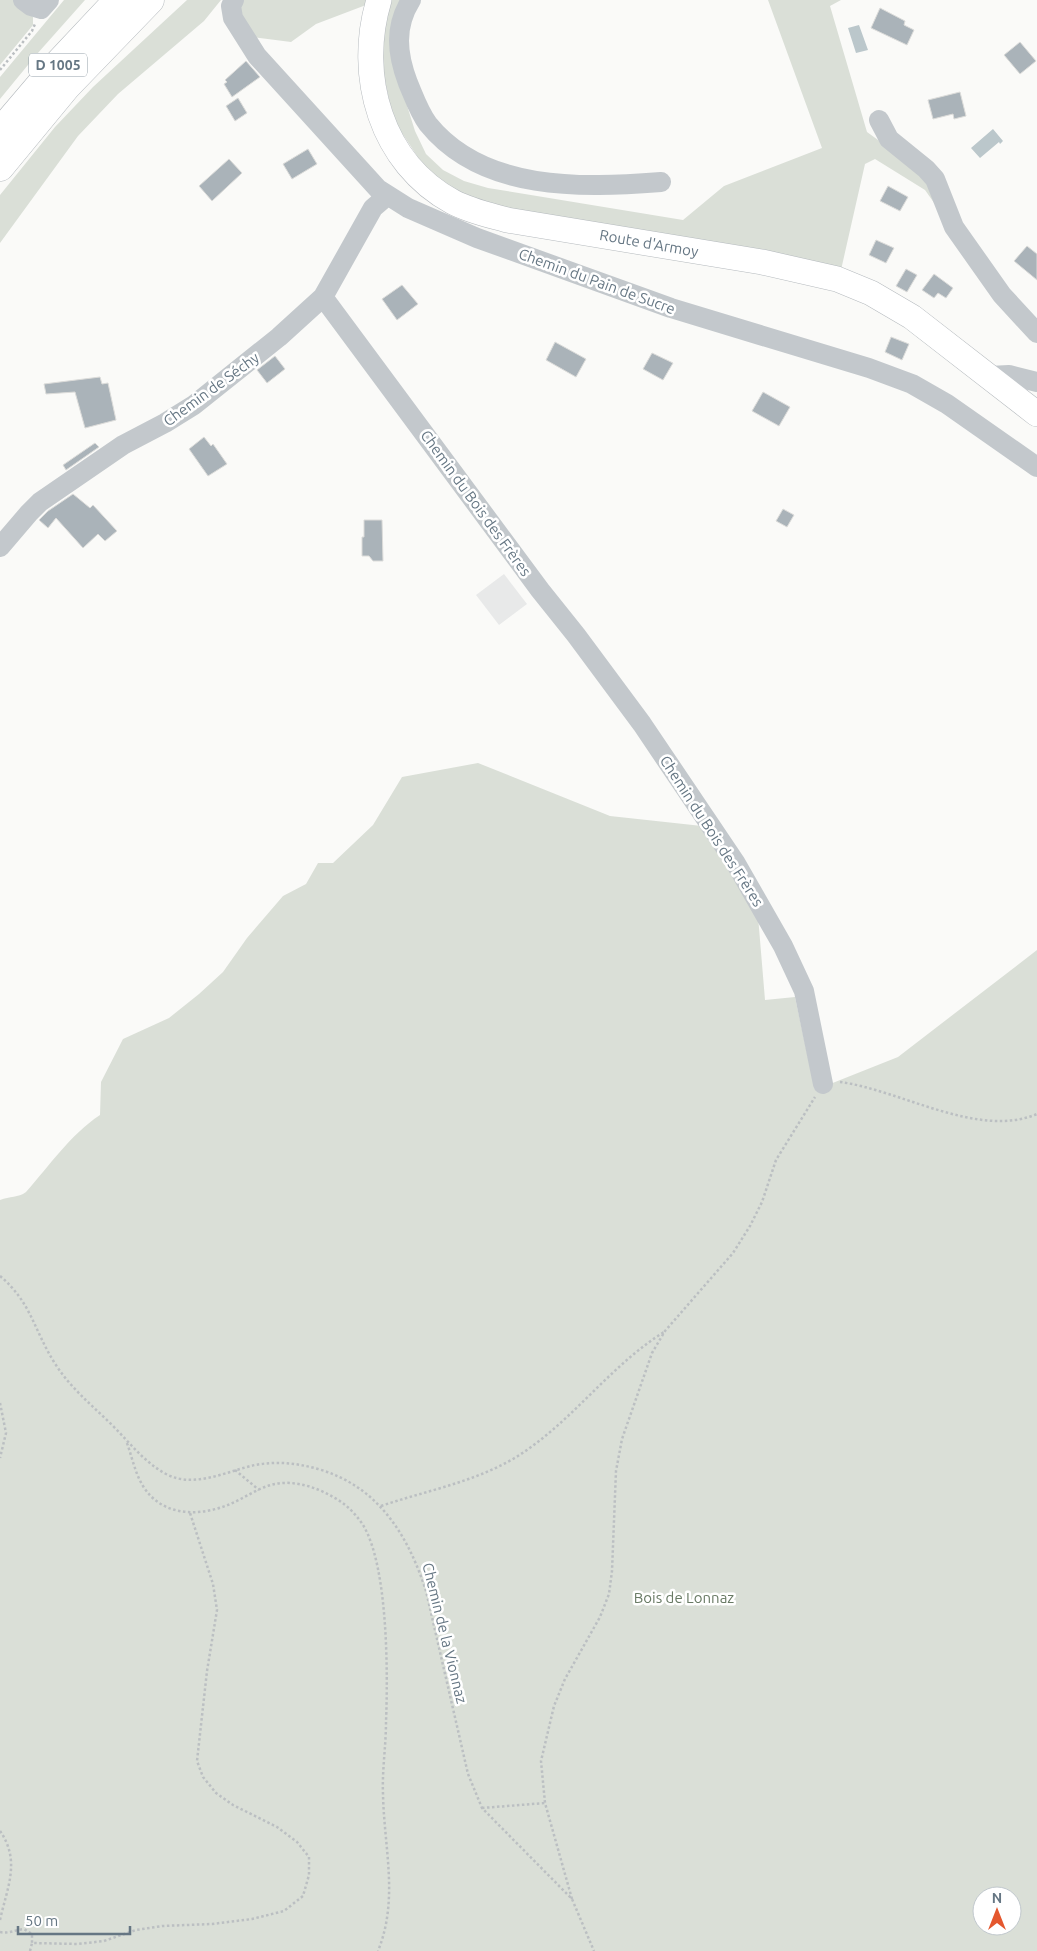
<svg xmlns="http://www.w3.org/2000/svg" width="1037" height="1951" font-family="Ubuntu,sans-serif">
	<rect width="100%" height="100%" fill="#fafaf8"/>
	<path fill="#e8e9e9" d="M504,574L527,604L499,625L476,595Z"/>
	<path fill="#dadfd7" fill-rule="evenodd" d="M0,0H13L33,17V25L0,65Z
		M64,0H85L37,54L0,99V77Z
		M187,0H221L204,21L118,94L78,136L0,243V195L55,127L93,87Z
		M229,0H367L366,5L316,24L291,42L253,37Z
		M391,0H403L399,80L415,131L426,154L443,170L464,181L488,188L683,220L724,186L822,148L768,0H841L830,6L867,132L925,174L937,207L925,190L875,159L865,164L841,270L481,205L431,177L394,121L383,73V25Z
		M478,763L610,816L702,826L758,916L765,1000L795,997L815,1090L898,1057L1037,950V1951H0V1200C10,1196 18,1198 26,1192C50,1165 70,1135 100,1115L101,1082L123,1039L169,1018L199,994L223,972L247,938L283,896L306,884L318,863H333L373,825L402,777ZM982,1896H1012V1926H982Z"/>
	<path fill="#bbc7cb" d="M859,25L868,50L856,53L848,28Z
		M993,129L1003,141L1000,144L999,142L980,158L971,148Z"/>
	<path fill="#aab3b9" stroke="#dcdcda" d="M880,8L905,21L904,25L914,30L907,45L871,28Z
		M1020,42L1036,61L1020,74L1004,55Z
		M246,61L260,77L232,97L224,84L227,82L225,80Z
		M960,92L966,116L954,119L953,114L933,119L928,100Z
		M238,98L247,113L235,121L226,106Z
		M308,149L317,164L292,179L283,164Z
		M229,159L242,173L212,201L199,186Z
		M888,186L908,197L900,211L880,201Z
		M876,240L894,248L886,263L869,255Z
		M1027,246L1037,254V280L1014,261Z
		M906,269L917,275L907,292L896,286Z
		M934,274L953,288L946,298L938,293L934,298L922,290Z
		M402,285L418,304L397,320L382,299Z
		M891,337L909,344L902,360L885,352Z
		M555,342L586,359L576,377L546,360Z
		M652,353L673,363L663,380L643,369Z
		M275,356L285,369L267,383L257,370Z
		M100,377L102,384L108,383L116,420L85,428L75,392L46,394L44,384Z
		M763,392L790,407L779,426L752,411Z
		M204,437L211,446L213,444L227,464L208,476L189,449Z
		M95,443L99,447L66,470L63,465Z
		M73,494L90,508L93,505L117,531L105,541L98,534L83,548L56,518L48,528L39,520L48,511Z
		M783,509L794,515L787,527L776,521Z
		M364,520H382L383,561H373L369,556H362V537H364Z"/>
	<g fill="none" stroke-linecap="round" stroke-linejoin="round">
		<defs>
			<path id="major" d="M379,0C356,76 381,163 453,202C470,211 489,215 507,220L762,262L837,279L871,293L912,317L1037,414"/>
			<path id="highway" d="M0,132L57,65L118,0
				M0,167L66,87L150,0"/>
		</defs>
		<use href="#major" stroke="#b5babe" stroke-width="26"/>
		<use href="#highway" stroke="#b4b9bd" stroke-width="29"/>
		<path stroke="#bbbfc2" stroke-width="2.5" stroke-dasharray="2.5 2.5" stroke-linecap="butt" d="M0,70L32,31L35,24
			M840,1082C901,1090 978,1139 1037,1114
			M0,1276C31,1302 34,1330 54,1362C70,1388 92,1405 113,1426C130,1443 144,1462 166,1474C194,1489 227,1471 255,1465C276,1461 297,1463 318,1469C378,1486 408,1535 426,1591L468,1774L482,1808L572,1899L594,1951
			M0,1403L6,1433L0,1458
			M127,1443C132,1457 135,1473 143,1486C162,1517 200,1517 230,1504C245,1498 259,1487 275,1484C294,1480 316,1487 333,1497C345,1503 355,1513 363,1525C388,1566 388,1673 386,1722C386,1746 382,1770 383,1794C384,1848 399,1899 378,1951
			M235,1470L259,1490
			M381,1506C425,1491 471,1483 513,1459C570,1425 608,1367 664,1332
			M482,1808L545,1803
			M0,1831C21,1861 7,1888 0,1920
			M572,1899L545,1803L541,1761L554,1706L565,1679L600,1617L609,1594L612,1571L616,1471L622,1439L652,1353L665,1331L733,1253L750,1226L762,1202L776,1160L815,1097
			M0,1932C8,1934 15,1930 24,1929L32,1934V1943L78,1944L104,1941L136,1930L162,1926L212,1924L252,1919L284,1911L303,1896L309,1875V1857L297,1842L277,1827L233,1805L216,1793L203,1777L197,1761L207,1671L217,1610L213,1584L190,1513
			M30,1951L32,1943"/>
		<path stroke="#c3c8cc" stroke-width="20" d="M23,0L31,6L41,9L49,0
			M234,0L231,6L233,18L257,56L378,189L408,208L477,238L671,308L869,368L912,384L947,404L1037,467
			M411,0C394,27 397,54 408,83C414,97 419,112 428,124C483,192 582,188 661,182
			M879,120L889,139L926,169L935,179L954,227L1002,295L1037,333
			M323,297L540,590L576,635L642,724L735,862L783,946L804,991L823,1084
			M990,376L1009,375L1037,382
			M0,547L29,513L40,502L123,445L165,423L194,405L279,337L323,297L373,208L387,196"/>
		<use href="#major" stroke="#fff" stroke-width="25"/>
		<use href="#highway" stroke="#fff" stroke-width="28"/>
	</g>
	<g text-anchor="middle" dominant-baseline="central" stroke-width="5" stroke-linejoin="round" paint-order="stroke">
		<rect fill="#fff" stroke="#939fa8" stroke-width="1" x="29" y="53.5" width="58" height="23" rx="4"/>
		<g font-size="14" font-weight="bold" fill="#657683">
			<text x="58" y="65">D 1005</text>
		</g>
		<g font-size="15" fill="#657683" stroke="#fff">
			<text transform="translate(649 243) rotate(10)">Route d'Armoy</text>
			<text transform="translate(597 281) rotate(20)">Chemin du Pain de Sucre</text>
			<text transform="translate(211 389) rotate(-36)">Chemin de Séchy</text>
			<text transform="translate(476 503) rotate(54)">Chemin du Bois des Frères</text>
			<text transform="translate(712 831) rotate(57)">Chemin du Bois des Frères</text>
			<text transform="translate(445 1633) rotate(76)">Chemin de la Vionnaz</text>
		</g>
		<g font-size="15" fill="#687a64" stroke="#fff">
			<text x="684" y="1597">Bois de Lonnaz</text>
		</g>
	</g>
	<g transform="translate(997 1911)"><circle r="24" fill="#ffffff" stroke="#c1c8cd"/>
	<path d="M0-4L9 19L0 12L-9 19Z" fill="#e4572e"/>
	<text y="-8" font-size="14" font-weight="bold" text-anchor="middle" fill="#657683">N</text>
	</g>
	<path d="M18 1926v8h112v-8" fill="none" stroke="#657683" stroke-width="2.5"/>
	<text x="25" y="1926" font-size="15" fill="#657683" stroke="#ffffff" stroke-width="4" paint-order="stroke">50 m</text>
</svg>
